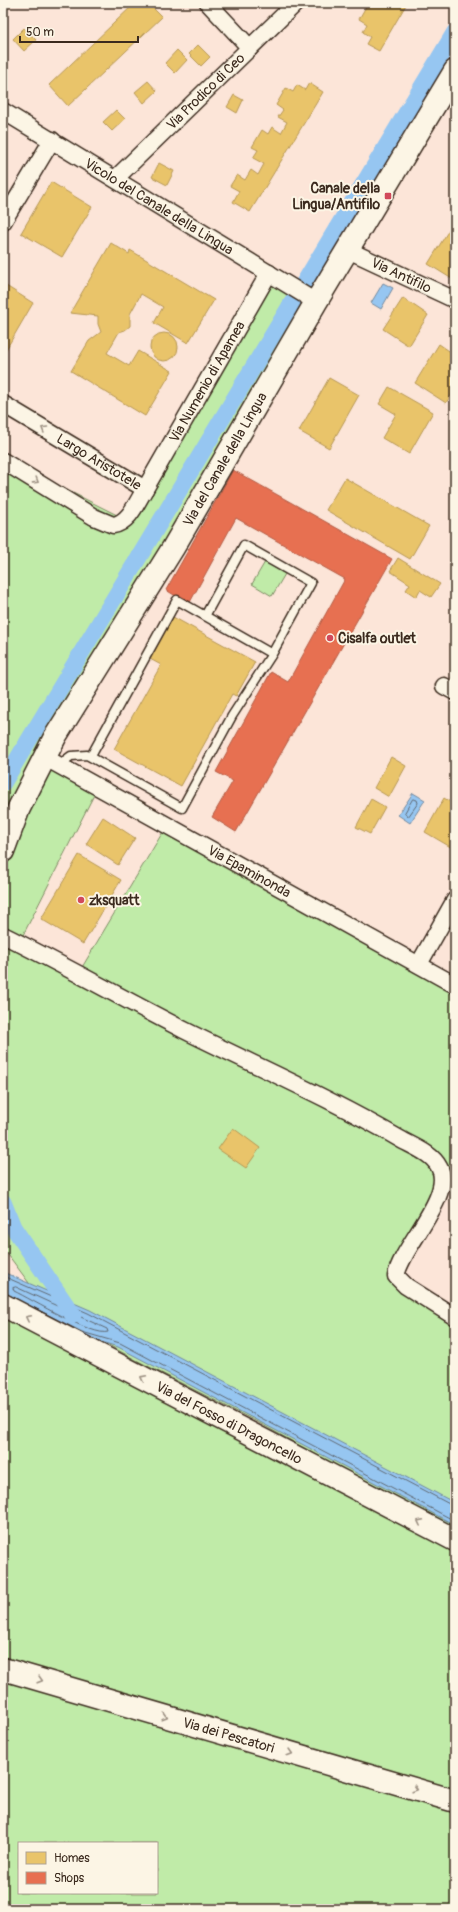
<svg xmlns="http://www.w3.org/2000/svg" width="458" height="1912" font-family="Pangolin,sans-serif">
	<rect width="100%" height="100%" fill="#fce5d8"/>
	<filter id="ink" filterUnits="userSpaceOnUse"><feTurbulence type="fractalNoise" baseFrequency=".025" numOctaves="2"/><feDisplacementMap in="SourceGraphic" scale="8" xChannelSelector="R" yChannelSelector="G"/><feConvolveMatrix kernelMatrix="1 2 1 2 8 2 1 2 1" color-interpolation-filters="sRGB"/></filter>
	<g filter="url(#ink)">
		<path fill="#c0eba8" stroke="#7e8a63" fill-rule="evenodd" d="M269,273L316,302L44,757L98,787L19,943L78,974L167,825L455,987V1173L438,1199L399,1281L455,1315V1528L338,1467L261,1424L136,1360L52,1314L3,1248V458L125,519Z
			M265,562L285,574L272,596L252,584Z
			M3,1305L455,1541V1909H3ZM19,1843H157V1893H19Z"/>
		<path fill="#96c6f1" stroke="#72889d" d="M383,283L393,288L381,309L371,303Z
			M413,793L425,800L410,823L398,815Z
			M3,1272L90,1310L455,1503V1525L118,1347L81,1336L3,1295Z"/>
		<path fill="#e9c46a" stroke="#b59653" d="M135,3H148L162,17L68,106L49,85Z
			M368,3H407L379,51L366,44L370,37L363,32L367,24L359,19Z
			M24,28L36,40L24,51L13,39Z
			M198,45L210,57L201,66L189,54Z
			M177,50L187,60L175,73L165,63Z
			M148,81L157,91L144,103L135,92Z
			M309,83L323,92L250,212L233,202L239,191L230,186L237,175L245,180L251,170L258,175L264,164L253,158L258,150L252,147L262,130L268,134L272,127L281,133L287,122L278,117L283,110L276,105L286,88L293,92L297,85L305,90Z
			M234,95L243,100L237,113L227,107Z
			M116,110L125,119L112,131L103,122Z
			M159,163L174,171L167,185L152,177Z
			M51,182L92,207L62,257L21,233Z
			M455,220V275L452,279L428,264Z
			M111,243L129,254L130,250L214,300L188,343L154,323L163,307L141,294L130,314V326L125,330L119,332L107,353L129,366L138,351L172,371L145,416L71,371L89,341L101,332L98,324V316L70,313Z
			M3,284L33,303L4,353L3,352Z
			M403,298L428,315L409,346L383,329Z
			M150 347a14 14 0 1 1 28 0a14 14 0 1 1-28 0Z
			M439,344L455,355V389L446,403L415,383Z
			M329,378L359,395L329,448L299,431Z
			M389,387L433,412L409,454L382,438L396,414L379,404Z
			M345,478L429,526L410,559L326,510Z
			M398,558L440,584L431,597L420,590L416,597L406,590L410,584L390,571Z
			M173,617L255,662L236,696L232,694L181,786L114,749L161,665L150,659Z
			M391,757L406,766L389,797L374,788Z
			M444,798L455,805L454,849L425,832Z
			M371,799L385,807L370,834L356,827Z
			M103,817L135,838L118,865L86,844Z
			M79,855L121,880L83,944L41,919Z
			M233,1128L260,1148L246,1168L218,1149Z"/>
		<path fill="#e76f51" stroke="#b35a42" d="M233,470L392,559L236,832L212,817L233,781L216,772L271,672L288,682L345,579L236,518L189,604L166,590Z"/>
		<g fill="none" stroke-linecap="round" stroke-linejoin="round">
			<path stroke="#5f6872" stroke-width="1" d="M413,799L417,800L418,803L408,817L405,813Z
				M3,1276L88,1313L455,1507
				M16,1287L107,1329L108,1332C93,1337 31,1299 14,1291L13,1288Z
				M3,1292L82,1332L120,1343L455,1521"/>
			<path stroke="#96c6f1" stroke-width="17" d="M3,783L455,32
				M3,1202L13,1227L73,1315"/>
			<defs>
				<path id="lane" d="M91,756L177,600L272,654L311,583L244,545L205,616
					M59,765L71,756L87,755L182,808L232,716L272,654"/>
				<g id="street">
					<path d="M208,3L250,48"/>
					<path id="s1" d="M3,111L316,302"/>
					<path id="s2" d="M115,179L296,3"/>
					<path d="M3,222L52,140"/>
					<path id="s3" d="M348,250L455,300"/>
					<path id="s4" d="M3,404L145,489C137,502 129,523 113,525L94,517L3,461"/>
					<path id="s5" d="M145,489L269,273"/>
					<path d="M444,686L455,692"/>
					<path id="s6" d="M44,757L455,985"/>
					<path d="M3,935C64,965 123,999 184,1030C256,1066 330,1098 400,1139C412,1146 432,1153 439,1167C455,1195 401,1247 396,1276L406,1286L455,1317"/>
					<path d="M419,964L455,900"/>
				</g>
				<g id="secondary">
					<path id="s7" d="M3,851L19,808L55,737L173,548L316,302L455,71"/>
					<path id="s8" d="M3,1305L455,1540"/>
					<path id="s9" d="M3,1669L455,1801"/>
				</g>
			</defs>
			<use href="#lane" stroke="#3b2a1e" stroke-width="11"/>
			<use href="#street" stroke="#3b2a1e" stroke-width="19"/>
			<use href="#secondary" stroke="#3b2a1e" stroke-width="25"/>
			<use href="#lane" stroke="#fcf5e5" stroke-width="8"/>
			<use href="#street" stroke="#fcf5e5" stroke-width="16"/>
			<use href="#secondary" stroke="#fcf5e5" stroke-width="22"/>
		</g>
		<defs><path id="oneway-chevron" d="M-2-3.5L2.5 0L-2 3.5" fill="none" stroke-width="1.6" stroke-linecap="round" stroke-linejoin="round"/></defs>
		<g stroke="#9c9082">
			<use href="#oneway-chevron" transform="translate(44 429) rotate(-149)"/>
			<use href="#oneway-chevron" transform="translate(36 481) rotate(32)"/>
			<use href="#oneway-chevron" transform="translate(28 1318) rotate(-153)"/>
			<use href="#oneway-chevron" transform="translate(143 1378) rotate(-153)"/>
			<use href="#oneway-chevron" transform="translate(420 1522) rotate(-153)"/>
			<use href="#oneway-chevron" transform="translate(40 1680) rotate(16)"/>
			<use href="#oneway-chevron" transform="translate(165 1717) rotate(16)"/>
			<use href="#oneway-chevron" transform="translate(290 1753) rotate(16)"/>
			<use href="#oneway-chevron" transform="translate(415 1789) rotate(16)"/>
		</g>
	</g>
	<g fill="#d1495b" stroke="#fcf5e5" stroke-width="1.5">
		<rect x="384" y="192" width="8" height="8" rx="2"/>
		<circle cx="330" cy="638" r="4"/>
		<circle cx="81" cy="900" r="4"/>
	</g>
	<g text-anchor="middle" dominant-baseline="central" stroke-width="4" stroke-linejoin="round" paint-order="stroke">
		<g font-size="14" fill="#3b2a1e" stroke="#fcf5e5">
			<text stroke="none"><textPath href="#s2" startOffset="126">Via Prodico di Ceo</textPath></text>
			<text stroke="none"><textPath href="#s1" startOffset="183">Vicolo del Canale della Lingua</textPath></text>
			<text stroke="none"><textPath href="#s3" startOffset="59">Via Antifilo</textPath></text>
			<text stroke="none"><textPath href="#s5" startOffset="124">Via Numenio di Apamea</textPath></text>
			<text stroke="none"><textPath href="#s7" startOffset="451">Via del Canale della Lingua</textPath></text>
			<text stroke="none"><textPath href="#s4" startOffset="112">Largo Aristotele</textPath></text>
			<text stroke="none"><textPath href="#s6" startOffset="235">Via Epaminonda</textPath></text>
			<text stroke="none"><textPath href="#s8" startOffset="255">Via del Fosso di Dragoncello</textPath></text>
			<text stroke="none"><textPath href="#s9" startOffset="235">Via dei Pescatori</textPath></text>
		</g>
		<g font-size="14" font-weight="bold" fill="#3b2a1e" stroke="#fcf5e5" text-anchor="start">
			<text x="380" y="188" text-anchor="end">Canale della<tspan x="380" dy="16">Lingua/Antifilo</tspan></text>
			<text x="338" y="638">Cisalfa outlet</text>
			<text x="89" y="900">zksquatt</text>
		</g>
	</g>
	<rect width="458" height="1912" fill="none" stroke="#fcf5e5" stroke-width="16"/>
	<rect x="8" y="8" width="442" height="1896" fill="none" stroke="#3b2a1e" stroke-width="1.5" filter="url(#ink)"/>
	<rect x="18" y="1842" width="140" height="52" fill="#fcf5e5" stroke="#afa495"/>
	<rect x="26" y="1852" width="20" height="12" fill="#e9c46a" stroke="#afa495"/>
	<text x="54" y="1862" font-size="12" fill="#3b2a1e">Homes</text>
	<rect x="26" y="1872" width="20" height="12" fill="#e76f51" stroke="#afa495"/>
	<text x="54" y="1882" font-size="12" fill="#3b2a1e">Shops</text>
	<path d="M20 36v6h118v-6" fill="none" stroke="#3b2a1e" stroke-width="2"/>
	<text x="26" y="36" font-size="12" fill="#3b2a1e" stroke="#fcf5e5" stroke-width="3" paint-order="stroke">50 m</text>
</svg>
